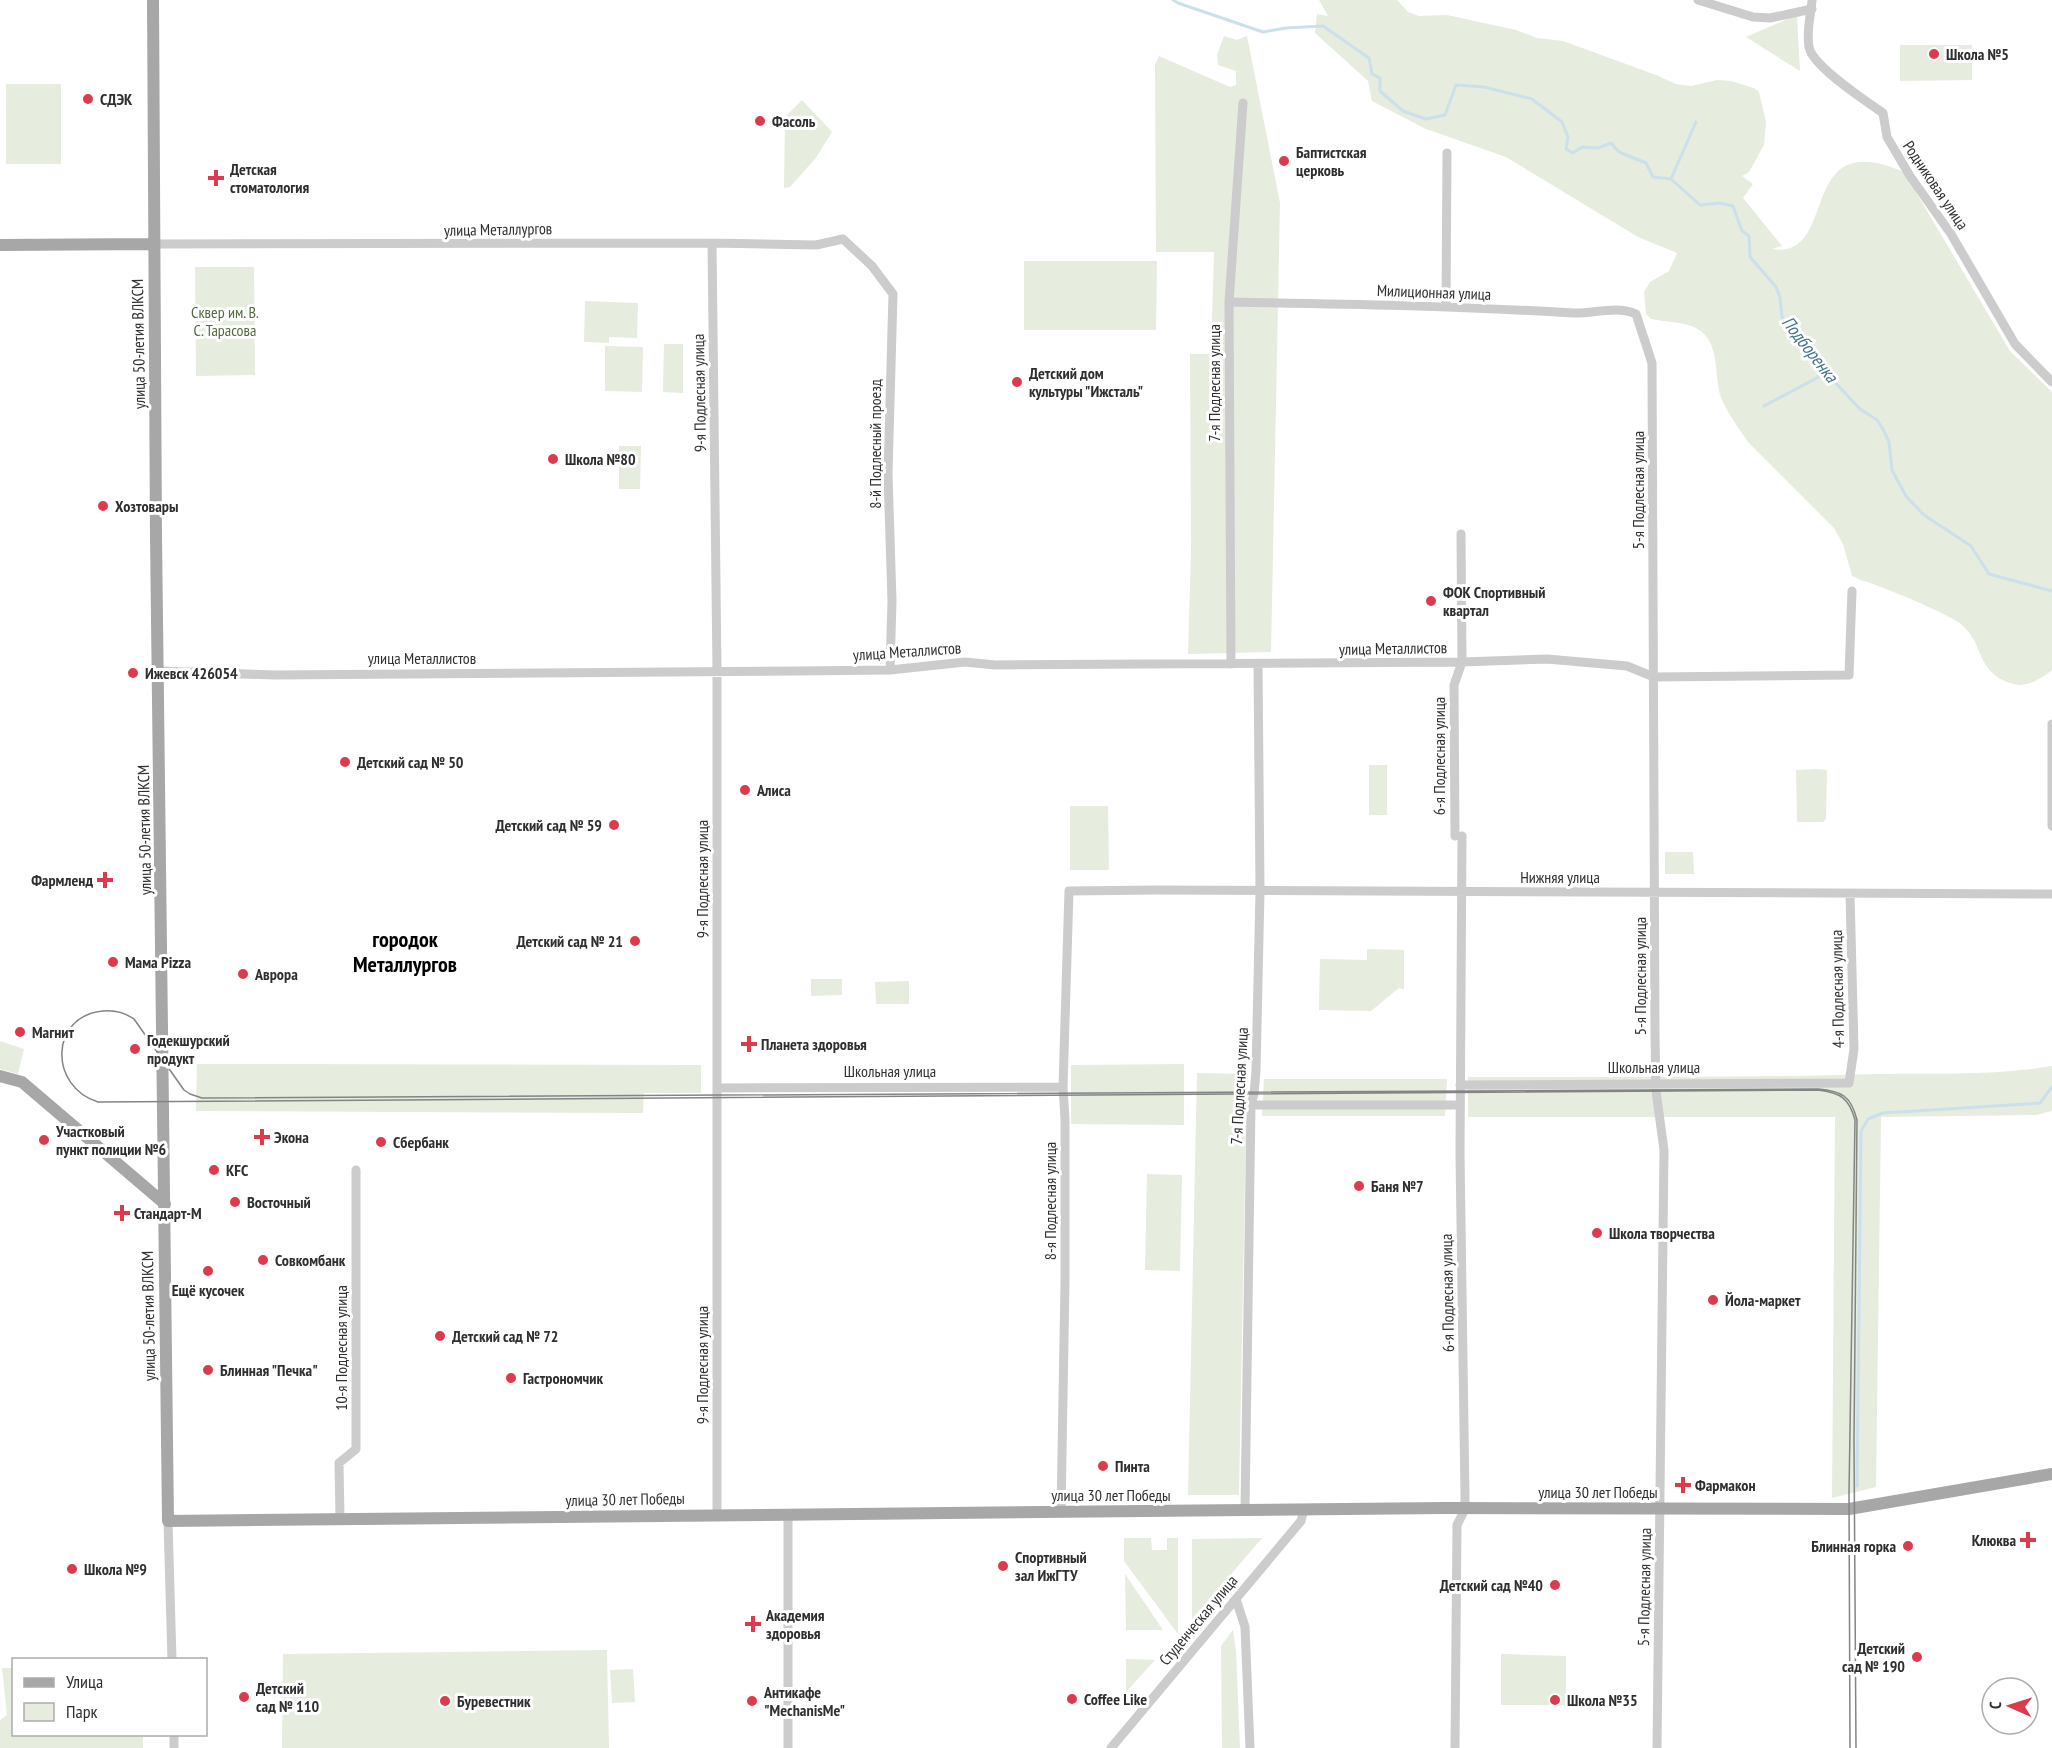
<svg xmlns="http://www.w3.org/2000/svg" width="2052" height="1748" font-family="'PT Sans Narrow',sans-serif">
	<rect width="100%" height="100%" fill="#fff"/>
	<path fill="#e6ecde" d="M1319,0H1397L1408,12L1419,16L1447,15L1516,30L1537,38L1563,41L1656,75L1676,84L1691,86L1717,80L1731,81L1754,88L1759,92L1766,122L1764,145L1749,172L1742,176L1753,184L1743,198L1782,246L1772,249C1841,260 1794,124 1904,172L2010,351L2052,392V670C2042,678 2027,688 2014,684C1973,673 1986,641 1958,622C1937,609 1897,593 1873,584C1866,581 1859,580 1852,576L1843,544L1834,528L1749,443C1741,432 1727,412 1722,400C1713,378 1721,347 1701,331C1689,322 1666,322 1651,319L1646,314L1644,292L1650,282L1669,271L1677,253L1638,237L1506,157L1426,129L1372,101L1368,81L1315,33L1317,14L1328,16Z
		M1797,15L1800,71L1746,37Z
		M1224,36L1237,40L1247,36L1280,203L1271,652L1188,654L1191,552L1190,354H1211L1214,252H1156L1155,65L1159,56L1230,87L1236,85V71L1218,65L1217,55Z
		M1900,45H1972V80L1900,81Z
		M6,84H61V164H6Z
		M802,100L832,132L815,159L790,187L784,188L785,117Z
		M1024,261H1157L1156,330H1024Z
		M195,267H254L255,375L196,376Z
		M585,301L638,303L637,338L609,337V343L584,342Z
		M664,344H683V393L663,392Z
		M605,346L643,347L642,392L605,391Z
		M619,446H641L640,489H619Z
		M1369,765H1387V815H1369Z
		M1816,769L1827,770L1826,819L1823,822H1797L1796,770Z
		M1070,806H1108L1109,870H1070Z
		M1665,852H1693L1694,874H1665Z
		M1367,949L1404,950V989L1399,988L1371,1011L1319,1010L1320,959L1367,960Z
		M811,979H842V995L811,996Z
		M909,981V1004H876L875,982Z
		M0,1041L24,1049L18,1074L0,1069Z
		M197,1064L701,1065V1093H644L643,1113L196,1111Z
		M1184,1064V1125L1071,1124V1065Z
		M2052,1066V1111L2036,1115L1881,1117L1876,1487L1832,1498L1835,1117H1468V1077C1605,1077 1742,1078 1879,1074C1936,1073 1995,1076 2052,1066Z
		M1197,1073L1247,1074L1239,1495H1188Z
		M1264,1079H1447L1445,1116H1262Z
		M1147,1174L1182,1175L1180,1271L1145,1270Z
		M1124,1538H1151L1152,1550H1167V1538H1178V1634L1124,1561Z
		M1262,1538L1192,1620V1539Z
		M1125,1574L1163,1630H1126Z
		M1233,1630L1236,1651L1240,1748H1222L1221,1646Z
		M607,1650L609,1748H282L283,1654Z
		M1501,1654L1566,1656V1705H1501Z
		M1126,1659L1155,1660L1126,1692Z
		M2,1668H13L14,1734L143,1735V1748H0V1720L7,1715Z
		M633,1669L635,1702L612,1703L610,1670Z"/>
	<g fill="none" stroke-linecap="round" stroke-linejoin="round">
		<path stroke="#cbe0eb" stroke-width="3" d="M1173,0L1178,3L1263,32L1286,28L1323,26L1369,58L1372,74L1380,78V91L1403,111L1426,119L1445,115L1456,85L1484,87L1532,99L1562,122L1568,137L1566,149L1573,153L1582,147L1598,148L1611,143L1619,152L1646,163L1653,177L1671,179L1700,205L1720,203L1733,206L1742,231L1749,236L1750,257L1776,287L1780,297L1782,317L1794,332L1815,349L1832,379L1860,409L1877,420L1883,429L1889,442L1892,470L1906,496L1924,515L1971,546L1989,574L2052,591
			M1671,179L1696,122
			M1764,406L1828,372
			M1857,1486L1861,1131L1868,1119L1883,1113L2040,1103L2052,1087"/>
		<path stroke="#ccc" stroke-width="9" d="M1698,0L1753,17L1770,18L1812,9
			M1812,0C1811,16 1806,31 1809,47C1812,66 1866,101 1883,113L1887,137L1910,176L1951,234L2015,344L2052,382
			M712,243L717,670V1515
			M153,244L712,243L816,245L843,239L872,266L893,294L888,474L892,601L890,670
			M1229,302C1344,304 1458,306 1573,313C1594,314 1616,305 1636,314L1652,363L1655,1035L1656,1091L1664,1150L1657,1748
			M1446,306L1447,153
			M1231,664L1229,302L1243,103
			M159,671L274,675L797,671L890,670L965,662L995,665L1462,662L1547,659L1627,666L1654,677L1849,675L1852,591
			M2052,724V826
			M1455,836L1454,685L1462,662L1461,534
			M1460,1085L1849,1083L1854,1049L1850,894
			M717,1088L1063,1087
			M1251,1105H1460
			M1245,1510L1251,1105L1254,1094L1256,1071L1260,891L1258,664
			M1061,1512L1065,1282V1119L1063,1087L1069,891L1157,890L2052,894
			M340,1519L339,1463L356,1449V1170
			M168,1521L172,1660
			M1236,1599L1245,1627L1250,1748
			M174,1734V1748
			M788,1748V1514
			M1111,1748L1301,1521L1304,1509
			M1455,1748L1457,1525L1465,1509V1496L1460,1154L1462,836"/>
		<path stroke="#a7a7a7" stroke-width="12" d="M153,0L156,537L168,1521L1443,1508L1849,1509L2052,1474
			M0,245L153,244
			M0,1076L22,1082L165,1204"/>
		<path stroke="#848484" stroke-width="1.5" d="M1850,1748L1849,1493L1855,1120C1849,1098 1841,1093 1818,1090L98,1102C49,1087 49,1016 103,1011C115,1010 124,1012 134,1019L184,1090L190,1094L202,1098L1818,1089C1842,1091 1851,1096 1857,1120L1854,1441L1856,1748"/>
	</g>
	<g fill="#dd3b4d" stroke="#fff" stroke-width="2">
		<circle cx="1934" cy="54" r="6"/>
		<circle cx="88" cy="99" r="6"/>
		<circle cx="760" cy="121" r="6"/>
		<circle cx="1284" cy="161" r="6"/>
		<path d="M213 169h6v6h6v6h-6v6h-6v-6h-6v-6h6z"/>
		<circle cx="1017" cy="382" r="6"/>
		<circle cx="553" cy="459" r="6"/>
		<circle cx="103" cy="506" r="6"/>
		<circle cx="1431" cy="601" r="6"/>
		<circle cx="133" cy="673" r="6"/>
		<circle cx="345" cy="762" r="6"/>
		<circle cx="745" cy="790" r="6"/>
		<circle cx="614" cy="825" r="6"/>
		<path d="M102 871h6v6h6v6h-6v6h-6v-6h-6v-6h6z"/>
		<circle cx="635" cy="941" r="6"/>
		<circle cx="113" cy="962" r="6"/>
		<circle cx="243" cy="974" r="6"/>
		<circle cx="20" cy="1032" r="6"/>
		<path d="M746 1035h6v6h6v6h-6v6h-6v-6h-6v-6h6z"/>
		<circle cx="135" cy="1049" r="6"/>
		<path d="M259 1128h6v6h6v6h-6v6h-6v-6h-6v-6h6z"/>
		<circle cx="44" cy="1140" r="6"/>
		<circle cx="381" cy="1142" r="6"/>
		<circle cx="214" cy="1170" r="6"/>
		<circle cx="1359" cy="1186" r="6"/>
		<circle cx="235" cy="1202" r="6"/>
		<path d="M119 1204h6v6h6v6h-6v6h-6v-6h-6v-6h6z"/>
		<circle cx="1597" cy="1233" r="6"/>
		<circle cx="263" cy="1260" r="6"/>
		<circle cx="208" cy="1271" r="6"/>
		<circle cx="1713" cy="1300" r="6"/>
		<circle cx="440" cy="1336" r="6"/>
		<circle cx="208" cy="1370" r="6"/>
		<circle cx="511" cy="1378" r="6"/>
		<circle cx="1103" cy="1466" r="6"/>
		<path d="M1680 1476h6v6h6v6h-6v6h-6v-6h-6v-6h6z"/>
		<path d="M2025 1531h6v6h6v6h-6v6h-6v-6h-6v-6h6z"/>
		<circle cx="1908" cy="1546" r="6"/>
		<circle cx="1003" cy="1566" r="6"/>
		<circle cx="72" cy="1569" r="6"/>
		<circle cx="1555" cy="1585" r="6"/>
		<path d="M750 1615h6v6h6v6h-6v6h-6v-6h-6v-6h6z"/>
		<circle cx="1917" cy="1657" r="6"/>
		<circle cx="244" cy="1697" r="6"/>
		<circle cx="1072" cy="1699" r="6"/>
		<circle cx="1555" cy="1700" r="6"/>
		<circle cx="445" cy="1701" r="6"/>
		<circle cx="752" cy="1701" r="6"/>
	</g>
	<g text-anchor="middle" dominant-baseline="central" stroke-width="6" stroke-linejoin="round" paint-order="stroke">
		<g font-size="16" font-weight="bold" fill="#2f2f2f" stroke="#fff" text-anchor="start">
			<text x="1946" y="54">Школа №5</text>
			<text x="100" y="99">СДЭК</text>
			<text x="772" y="121">Фасоль</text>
			<text x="1296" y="152">Баптистская<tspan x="1296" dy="18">церковь</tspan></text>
			<text x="230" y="169">Детская<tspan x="230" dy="18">стоматология</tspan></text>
			<text x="1029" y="373">Детский дом<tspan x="1029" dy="18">культуры "Ижсталь"</tspan></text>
			<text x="565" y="459">Школа №80</text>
			<text x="115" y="506">Хозтовары</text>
			<text x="1443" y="592">ФОК Спортивный<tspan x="1443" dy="18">квартал</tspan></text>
			<text x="145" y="673">Ижевск 426054</text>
			<text x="357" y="762">Детский сад № 50</text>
			<text x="757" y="790">Алиса</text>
			<text x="602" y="825" text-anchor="end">Детский сад № 59</text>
			<text x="93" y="880" text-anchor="end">Фармленд</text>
			<text x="623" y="941" text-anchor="end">Детский сад № 21</text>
			<text x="125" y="962">Мама Pizza</text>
			<text x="255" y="974">Аврора</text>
			<text x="32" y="1032">Магнит</text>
			<text x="147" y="1040">Годекшурский<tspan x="147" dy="18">продукт</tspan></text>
			<text x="761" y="1044">Планета здоровья</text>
			<text x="56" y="1131">Участковый<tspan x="56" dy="18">пункт полиции №6</tspan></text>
			<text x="274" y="1137">Экона</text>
			<text x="393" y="1142">Сбербанк</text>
			<text x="226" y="1170">KFC</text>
			<text x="1371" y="1186">Баня №7</text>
			<text x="247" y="1202">Восточный</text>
			<text x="134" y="1213">Стандарт-М</text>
			<text x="1609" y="1233">Школа творчества</text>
			<text x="275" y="1260">Совкомбанк</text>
			<text x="208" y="1290" text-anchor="middle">Ещё кусочек</text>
			<text x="1725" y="1300">Йола-маркет</text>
			<text x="452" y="1336">Детский сад № 72</text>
			<text x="220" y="1370">Блинная "Печка"</text>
			<text x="523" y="1378">Гастрономчик</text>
			<text x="1115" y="1466">Пинта</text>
			<text x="1695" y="1485">Фармакон</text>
			<text x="2016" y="1540" text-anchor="end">Клюква</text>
			<text x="1896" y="1546" text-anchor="end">Блинная горка</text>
			<text x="1015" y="1557">Спортивный<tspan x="1015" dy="18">зал ИжГТУ</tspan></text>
			<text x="84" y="1569">Школа №9</text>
			<text x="1543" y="1585" text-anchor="end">Детский сад №40</text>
			<text x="766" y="1615">Академия<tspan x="766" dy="18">здоровья</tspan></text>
			<text x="1905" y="1648" text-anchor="end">Детский<tspan x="1905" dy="18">сад № 190</tspan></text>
			<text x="256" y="1688">Детский<tspan x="256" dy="18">сад № 110</tspan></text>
			<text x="764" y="1692">Антикафе<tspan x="764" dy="18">"MechanisMe"</tspan></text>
			<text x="1084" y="1699">Coffee Like</text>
			<text x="1567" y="1700">Школа №35</text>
			<text x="457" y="1701">Буревестник</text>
		</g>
		<g font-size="16" fill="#2f2f2f" stroke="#fff">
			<text transform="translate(1936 185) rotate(56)">Родниковая улица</text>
			<text transform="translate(498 229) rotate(-1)">улица Металлургов</text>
			<text transform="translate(1434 292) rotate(2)">Милиционная улица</text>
			<text transform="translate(138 344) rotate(-91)">улица 50-летия ВЛКСМ</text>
			<text transform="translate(1214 383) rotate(-90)">7-я Подлесная улица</text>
			<text transform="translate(699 393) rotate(-91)">9-я Подлесная улица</text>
			<text transform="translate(875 444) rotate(-90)">8-й Подлесный проезд</text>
			<text transform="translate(1638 490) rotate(-90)">5-я Подлесная улица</text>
			<text transform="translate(1393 648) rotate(-1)">улица Металлистов</text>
			<text transform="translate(907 651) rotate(-4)">улица Металлистов</text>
			<text x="422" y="658">улица Металлистов</text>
			<text transform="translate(1439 756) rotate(-90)">6-я Подлесная улица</text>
			<text transform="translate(144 830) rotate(-91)">улица 50-летия ВЛКСМ</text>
			<text x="1560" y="877">Нижняя улица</text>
			<text transform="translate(702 879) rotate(-90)">9-я Подлесная улица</text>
			<text transform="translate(1640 976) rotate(-90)">5-я Подлесная улица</text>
			<text transform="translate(1837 989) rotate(-91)">4-я Подлесная улица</text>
			<text x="1654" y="1067">Школьная улица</text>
			<text x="890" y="1071">Школьная улица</text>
			<text transform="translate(1239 1086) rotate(-87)">7-я Подлесная улица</text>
			<text transform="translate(1050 1201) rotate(-90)">8-я Подлесная улица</text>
			<text transform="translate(1447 1293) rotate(-91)">6-я Подлесная улица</text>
			<text transform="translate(148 1316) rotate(-91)">улица 50-летия ВЛКСМ</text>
			<text transform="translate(341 1348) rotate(-90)">10-я Подлесная улица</text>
			<text transform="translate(702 1365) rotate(-90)">9-я Подлесная улица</text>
			<text x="1598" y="1492">улица 30 лет Победы</text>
			<text x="1111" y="1495">улица 30 лет Победы</text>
			<text transform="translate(625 1499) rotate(-1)">улица 30 лет Победы</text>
			<text transform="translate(1644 1587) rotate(-89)">5-я Подлесная улица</text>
			<text transform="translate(1198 1620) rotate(-50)">Студенческая улица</text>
		</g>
		<g font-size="16" fill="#54693f" stroke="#fff">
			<text x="225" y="312">Сквер им. В.<tspan x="225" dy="18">С. Тарасова</tspan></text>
		</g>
		<g font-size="18" font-style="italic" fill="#41738e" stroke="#fff">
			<text transform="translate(1810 349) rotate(52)">Подборенка</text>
		</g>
		<g font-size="22" font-weight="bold" fill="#000" stroke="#fff">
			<text x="405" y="939">городок<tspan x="405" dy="25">Металлургов</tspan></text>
		</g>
	</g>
	<rect x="12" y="1658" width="195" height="78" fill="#ffffff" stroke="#acacac" stroke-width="1.5"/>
	<rect x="24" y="1678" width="30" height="9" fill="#a7a7a7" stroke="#acacac" stroke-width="1.5"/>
	<text x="66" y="1688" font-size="18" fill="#2f2f2f">Улица</text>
	<rect x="24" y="1703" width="30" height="18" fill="#e6ecde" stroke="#acacac" stroke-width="1.5"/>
	<text x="66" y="1718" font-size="18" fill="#2f2f2f">Парк</text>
	<g transform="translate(2010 1706) rotate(273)"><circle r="28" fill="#ffffff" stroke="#acacac" stroke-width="1.5"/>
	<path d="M0-4.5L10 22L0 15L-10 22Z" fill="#dd3b4d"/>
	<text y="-9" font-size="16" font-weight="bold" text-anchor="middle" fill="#2f2f2f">С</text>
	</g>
</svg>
